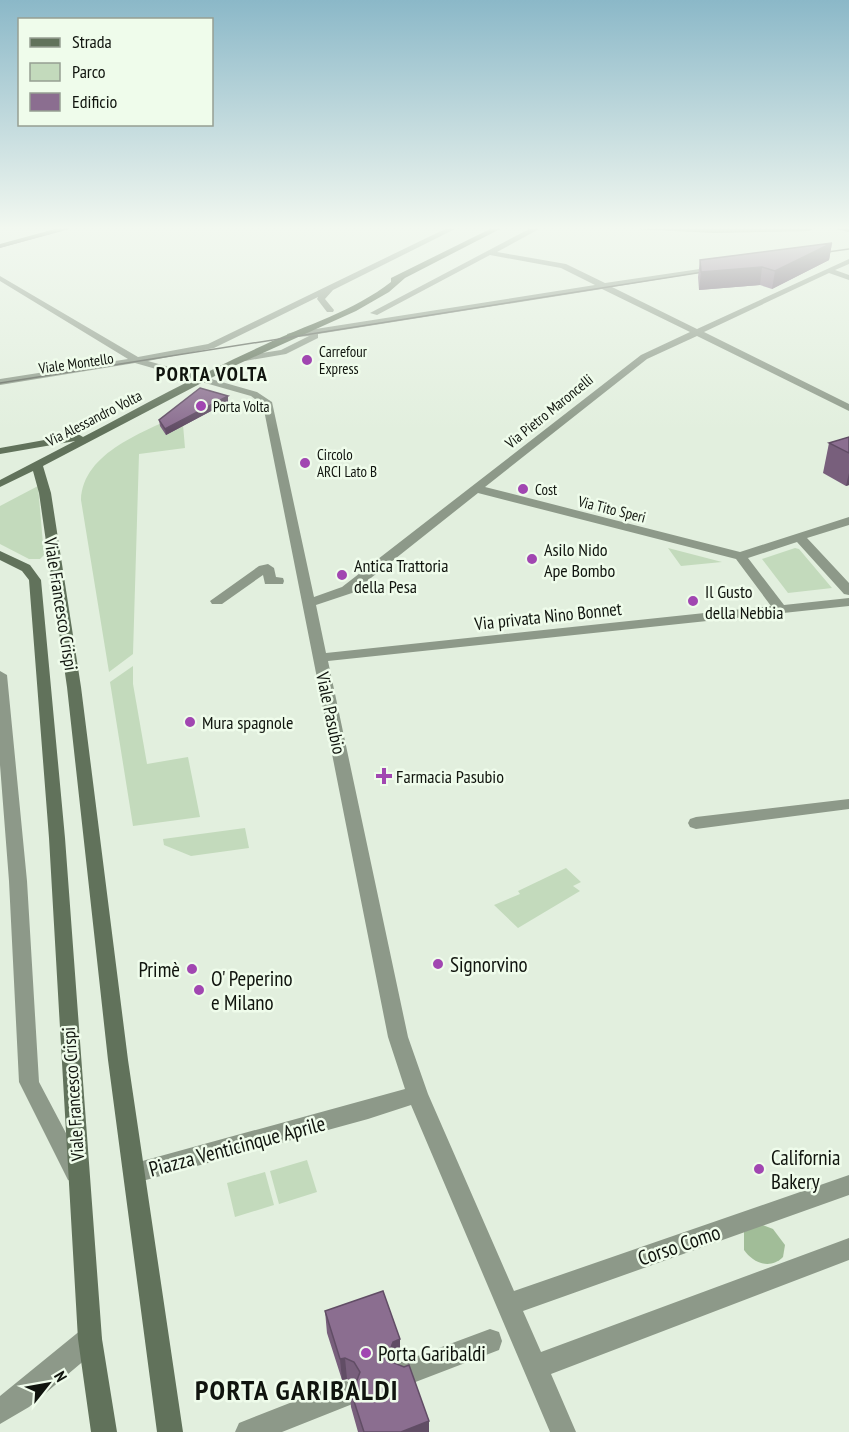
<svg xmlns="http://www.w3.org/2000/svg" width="849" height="1432" font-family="'PT Sans Narrow',sans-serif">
	<rect width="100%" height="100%" fill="#e2efde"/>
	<path fill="#c3dabc" d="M182,413L185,448L139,454L133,654L109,672L81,500C83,451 146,432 182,413Z
		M38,486L44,555L40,559H29L0,544V506Z
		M668,548L722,562L681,566Z
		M795,548L799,549L832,588L788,593L762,559Z
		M133,666V684L147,764L188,757L200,817L133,826L110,682Z
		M245,828L249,848L191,856L164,845L163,839Z
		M566,868L581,882L573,886L580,891L518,928L494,905L520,894L518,891Z
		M307,1160L317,1192L279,1204L270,1171Z
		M265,1172L274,1205L235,1217L227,1183Z"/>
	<path fill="#a1bd98" d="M760,1224L773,1229L785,1245L783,1257C770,1270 753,1263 744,1250V1232Z"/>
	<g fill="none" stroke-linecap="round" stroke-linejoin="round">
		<path fill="#8d9989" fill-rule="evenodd" d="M445,229H455L333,290L325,299L334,310L333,312H327L317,299L318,297L214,348L148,361L257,392L272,402L314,597L342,587L641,355L690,332L602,289L318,334V338L286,354L245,361L242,360V356L281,350L309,336L287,338V334L290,333L595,285L561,268L490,255L377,315L370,313L529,229H539L497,252L566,264L605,283L720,266L721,268L717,270L612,287L697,329L849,259V264L835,270L849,275V280L829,273L704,332L849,404V411L697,336L647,359L485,487L740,552L849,517V525L807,538L849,583V595L844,594L797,542L748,558L784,605L849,598V606L328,661L408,1037L428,1094L514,1291L849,1175V1195L523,1311L541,1352L849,1238V1260L551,1374L576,1432H550L411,1105L368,1119L135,1183L127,1180L124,1173L127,1166L135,1163L405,1089L388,1037L263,405L251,396L135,363L0,385V379L128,359L0,281V276L138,357L208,344ZM478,493L736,559L771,606L326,653L316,605L352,593Z
			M268,564L274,568L276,577L283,578L284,581L283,584H265L263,575L222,604H212L210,601L259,566Z
			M0,671L7,675L27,881L39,1082L87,1173L84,1180L76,1183L68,1180L19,1082L9,881L0,765Z
			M849,799V809L696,829L690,827L688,823L690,819L696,817Z
			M90,1327L99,1330L102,1339L99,1348L29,1407L0,1424V1396L81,1330Z
			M490,1329L499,1332L502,1341L499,1350L405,1386L396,1382L392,1373L396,1364Z
			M346,1381L355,1385L359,1394L355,1403L282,1432H235L239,1423Z"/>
		<path fill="#61725b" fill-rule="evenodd" d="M55,229H68L0,248V244Z
			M490,229H500L405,278L389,292L356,311L234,366L43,466L51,493L81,687L128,1060L183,1432H157L108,1060L67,687L39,493L33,471L0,487V480L75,441L0,454V448L78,434L83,437C143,405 202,373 264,345C306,325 354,311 391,282V278Z
			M636,229H813L809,231L714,233Z
			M836,229H849V232Z
			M0,551L30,565L41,580L65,838L102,1339L117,1432H91L78,1339L49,838L29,580L22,571L0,560Z"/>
		<path stroke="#5e655b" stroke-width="1.5" d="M0,247L67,229
			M813,254L849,249
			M0,383L716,270"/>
	</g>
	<path fill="#785f7c" d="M832,243L829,260L772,289L760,285L699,290L698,277L700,260Z
		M228,396V402L166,435L160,426L159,420Z
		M849,437V485L846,486L823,473L829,443Z
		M325,1311L400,1360L394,1363L429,1432H358L351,1407L349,1386L356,1383L347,1379L342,1380L327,1333Z"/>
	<path fill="#614d65" d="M832,243L829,260L772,289L775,271Z
		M762,267L760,285L699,290L701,272Z
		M228,396V402L166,435L165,429Z
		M849,473V485L846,486Z
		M400,1339V1360L394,1363L389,1353L393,1342Z
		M345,1358L347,1379L342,1380L340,1359Z
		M429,1421V1432H401Z"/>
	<path fill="#8b6e90" stroke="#614d65" stroke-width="1.5" d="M832,243L775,271L762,267L701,272L700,260Z
		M200,388L228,396L165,429L159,420Z
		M849,437V453L829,443Z
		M383,1291L400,1339L393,1342L389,1353L394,1363L404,1367L409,1365L429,1421L401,1432H364L349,1386L356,1383L360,1372L354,1362L345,1358L340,1359L325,1311Z"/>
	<linearGradient id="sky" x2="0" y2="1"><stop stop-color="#8bb8c8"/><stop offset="0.53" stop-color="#f2f8f0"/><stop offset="1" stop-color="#f2f8f0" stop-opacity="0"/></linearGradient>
	<rect width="849" height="430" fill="url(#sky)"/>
	<g fill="#a146b1" stroke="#effceb" stroke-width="2">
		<circle cx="307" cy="360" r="6"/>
		<circle cx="201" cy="406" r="6"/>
		<circle cx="305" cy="463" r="6"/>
		<circle cx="523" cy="489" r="6"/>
		<circle cx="532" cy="559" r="6"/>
		<circle cx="342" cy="575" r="6"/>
		<circle cx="693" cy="601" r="6"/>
		<circle cx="190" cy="722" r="6"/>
		<path d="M381 767h6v6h6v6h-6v6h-6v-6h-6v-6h6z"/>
		<circle cx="438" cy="964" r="6"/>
		<circle cx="192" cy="969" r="6"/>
		<circle cx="199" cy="990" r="6"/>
		<circle cx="759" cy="1169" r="6"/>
		<circle cx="366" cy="1353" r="6"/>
	</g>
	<g text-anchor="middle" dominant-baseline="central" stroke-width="5" stroke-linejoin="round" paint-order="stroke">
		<g font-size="15" fill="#10140e" stroke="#effceb" text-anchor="start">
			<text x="319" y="351">Carrefour<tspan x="319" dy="17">Express</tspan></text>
			<text x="213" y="406">Porta Volta</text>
			<text x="317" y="454">Circolo<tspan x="317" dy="17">ARCI Lato B</tspan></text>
			<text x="535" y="489">Cost</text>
		</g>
		<g font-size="15" fill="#10140e" stroke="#effceb">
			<text transform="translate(76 363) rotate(-8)">Viale Montello</text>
			<text transform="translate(549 411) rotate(-39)">Via Pietro Maroncelli</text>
			<text transform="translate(94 418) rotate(-27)">Via Alessandro Volta</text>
			<text transform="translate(612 509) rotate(14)">Via Tito Speri</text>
		</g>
		<g font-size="18" fill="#10140e" stroke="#effceb" text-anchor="start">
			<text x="544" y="549">Asilo Nido<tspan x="544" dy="21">Ape Bombo</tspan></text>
			<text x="354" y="565">Antica Trattoria<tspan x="354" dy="21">della Pesa</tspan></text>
			<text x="705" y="591">Il Gusto<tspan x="705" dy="21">della Nebbia</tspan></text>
			<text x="202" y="722">Mura spagnole</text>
			<text x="396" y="776">Farmacia Pasubio</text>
		</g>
		<g font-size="18" fill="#10140e" stroke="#effceb">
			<text transform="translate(61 604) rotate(81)">Viale Francesco Crispi</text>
			<text transform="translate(548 616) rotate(-6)">Via privata Nino Bonnet</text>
			<text transform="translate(331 713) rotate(78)">Viale Pasubio</text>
			<text transform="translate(73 1094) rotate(-94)">Viale Francesco Crispi</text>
		</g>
		<g font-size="20" font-weight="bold" letter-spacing="1.5" fill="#10140e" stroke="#effceb">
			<text x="212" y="374">PORTA VOLTA</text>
		</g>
		<g font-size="21" fill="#10140e" stroke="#effceb" text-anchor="start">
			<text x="450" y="964">Signorvino</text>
			<text x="180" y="969" text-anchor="end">Primè</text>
			<text x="211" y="978">O' Peperino<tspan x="211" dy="24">e Milano</tspan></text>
			<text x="771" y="1157">California<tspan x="771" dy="24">Bakery</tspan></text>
			<text x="378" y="1353">Porta Garibaldi</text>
		</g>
		<g font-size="21" fill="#10140e" stroke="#effceb">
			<text transform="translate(237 1146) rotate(-15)">Piazza Venticinque Aprile</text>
			<text transform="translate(679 1245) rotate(-19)">Corso Como</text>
		</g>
		<g font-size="28" font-weight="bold" letter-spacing="1.5" fill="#10140e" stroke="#effceb">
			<text x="297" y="1389">PORTA GARIBALDI</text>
		</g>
	</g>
	<rect x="18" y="18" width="195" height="108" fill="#effceb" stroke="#969f93" stroke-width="1.5"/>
	<rect x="30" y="38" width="30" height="9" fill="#61725b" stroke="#969f93" stroke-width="1.5"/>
	<text x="72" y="48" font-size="18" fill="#10140e">Strada</text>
	<rect x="30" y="63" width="30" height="18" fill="#c3dabc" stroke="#969f93" stroke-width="1.5"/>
	<text x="72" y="78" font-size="18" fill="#10140e">Parco</text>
	<rect x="30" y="93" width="30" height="18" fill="#8b6e90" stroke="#969f93" stroke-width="1.5"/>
	<text x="72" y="108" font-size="18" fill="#10140e">Edificio</text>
	<g transform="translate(48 1384) rotate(59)" stroke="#effceb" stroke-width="4.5" paint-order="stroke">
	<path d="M0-4.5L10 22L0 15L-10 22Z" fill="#10140e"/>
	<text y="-9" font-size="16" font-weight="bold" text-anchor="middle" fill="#10140e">N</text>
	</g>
</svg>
